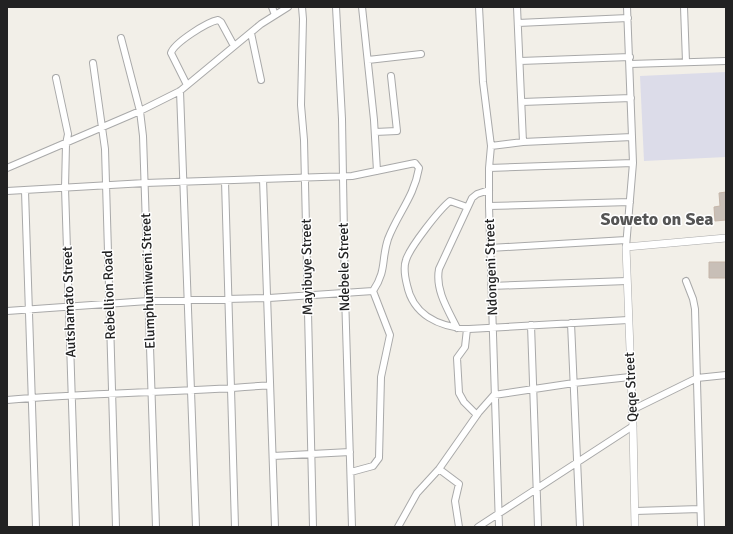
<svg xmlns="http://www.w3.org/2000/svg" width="733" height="534" font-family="Signika,sans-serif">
	<rect width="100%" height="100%" fill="#f2efe8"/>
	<path fill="#dcdce9" d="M726,72V157L644,161L640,76Z"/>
	<path fill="#c8bfb7" stroke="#c6b6a9" d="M726,192V220L715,221L714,207L720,206L719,193Z
		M709,262H726V278H709Z"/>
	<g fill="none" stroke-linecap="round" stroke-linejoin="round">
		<defs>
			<path id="minor" d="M272,7L275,15
				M302,7L303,19L301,105L304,140L313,527
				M336,7L342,119L345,294L352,527
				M362,7L374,120L377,171
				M479,7L483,82L491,146L489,168V206L499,527
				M517,7L523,142
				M684,7L686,62
				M518,23L628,18
				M251,33L261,80
				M121,38L140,111L143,136L156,527
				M368,60L421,54
				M520,61L630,57
				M93,63L105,149L116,527
				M630,64L726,61
				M56,78L68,134L66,144L65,188L76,527
				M187,85L171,53C174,43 207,22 218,20L221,22L234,46
				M180,91L196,527
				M522,102L631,98
				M375,132L397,131L391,76
				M491,146L523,142L632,137
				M7,168L140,111L180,91L261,24L288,7
				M489,168L633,163
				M263,179L275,527
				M225,181L235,527
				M7,191L145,183L352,176L415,163L419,168C414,197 398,213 388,239C381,260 387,270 373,291
				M25,191L36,527
				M489,206L630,202
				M467,207L450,201C439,210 410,247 406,260C403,268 405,277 407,285C413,315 439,327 469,329L628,320
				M626,247L633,163L627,7
				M490,248L626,240
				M686,281L693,299L695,309L701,527
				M491,286L627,281
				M7,311L148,301L269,298L373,291
				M571,323L580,527
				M531,325L538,527
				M457,328C448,310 435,290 439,269L472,198L477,194L489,190
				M467,329L465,347L457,358L459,393L464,402L477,415
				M7,400C95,392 183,393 270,385
				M632,410L697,378L726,375
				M273,456L350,452
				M439,469L459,484L455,501L459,527
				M351,472L373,466L379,458L381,377L390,335L373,291
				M635,511L700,509
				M398,527L417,493L439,469L479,412L494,395L574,383L630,377
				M478,527L633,426"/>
			<path id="tertiary" d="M635,527L633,426L626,247L726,238"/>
		</defs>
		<use href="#minor" stroke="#a9a9a9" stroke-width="8"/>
		<use href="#tertiary" stroke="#a9a9a9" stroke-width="8"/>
		<use href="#minor" stroke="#fff" stroke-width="6"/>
		<use href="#tertiary" stroke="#fff" stroke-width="7"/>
	</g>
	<g text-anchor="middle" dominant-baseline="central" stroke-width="3" stroke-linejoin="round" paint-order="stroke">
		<g font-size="14" fill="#222" stroke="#fff">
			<text transform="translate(307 267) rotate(-91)">Mayibuye Street</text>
			<text transform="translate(344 267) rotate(-91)">Ndebele Street</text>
			<text transform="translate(491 267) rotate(-92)">Ndongeni Street</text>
			<text transform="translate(148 281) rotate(-92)">Elumphumiweni Street</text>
			<text transform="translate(109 295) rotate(-92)">Rebellion Road</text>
			<text transform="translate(69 302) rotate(-92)">Autshamato Street</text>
			<text transform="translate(631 387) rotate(-93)">Qeqe Street</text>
		</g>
		<g font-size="18" font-weight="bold" fill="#555" stroke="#fff">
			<text x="657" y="219">Soweto on Sea</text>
		</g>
	</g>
	<rect width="733" height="534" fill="none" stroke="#222222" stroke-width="16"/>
</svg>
